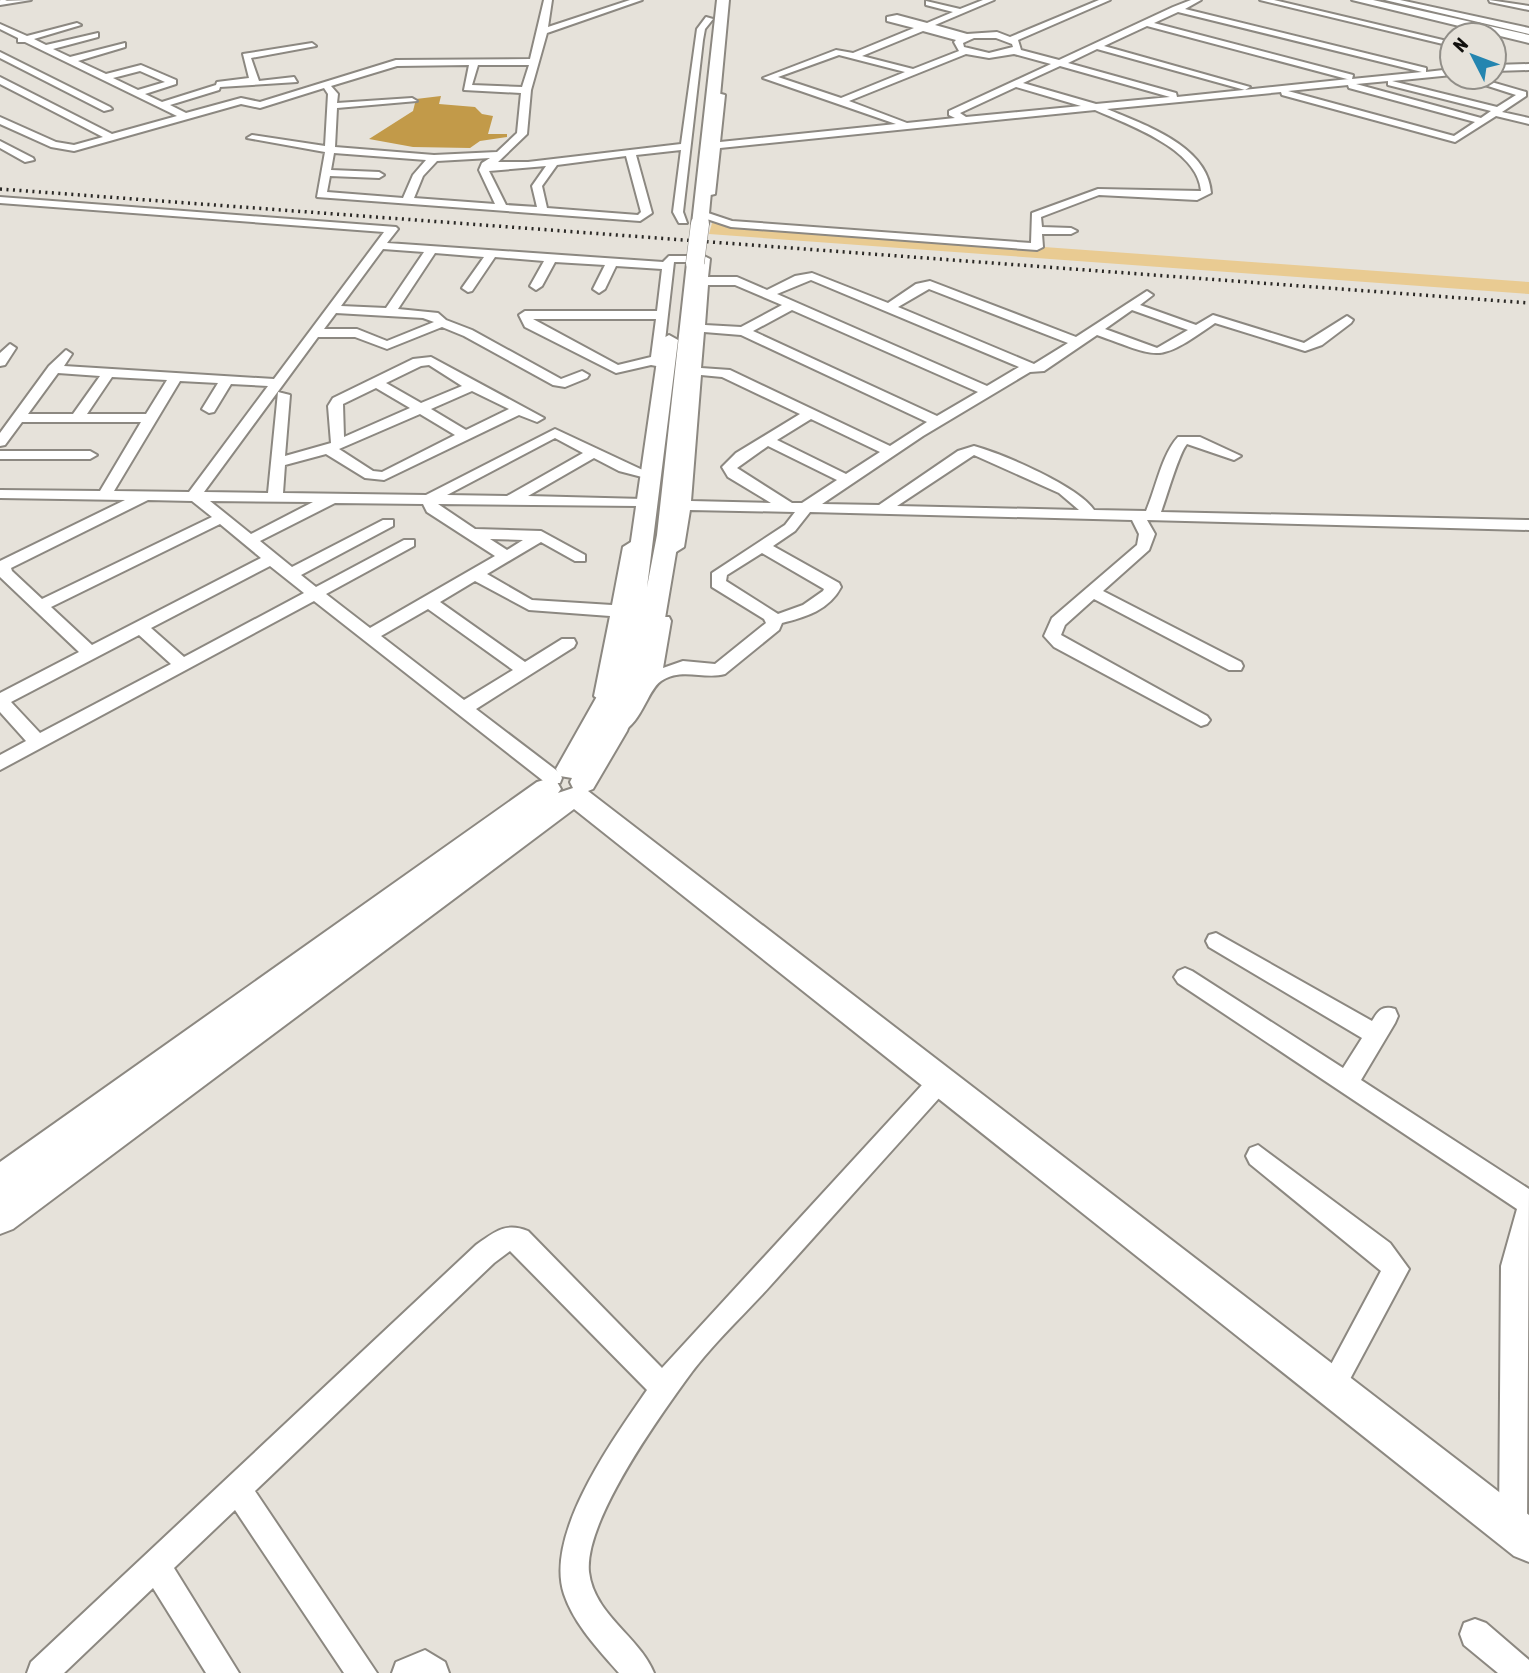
<svg xmlns="http://www.w3.org/2000/svg" width="1529" height="1673" font-family="'Asap Condensed',sans-serif">
	<rect width="100%" height="100%" fill="#e6e2da"/>
	<path fill="#e9cb92" d="M712,223L1529,282V294L709,234Z"/>
	<path fill="#c29a49" d="M441,96L439,104L475,107L482,114L493,116L488,134H507V137L480,141L470,148L413,147L369,139L413,111L416,99Z"/>
	<g fill="none" stroke-linecap="round" stroke-linejoin="round">
		<defs>
			<path id="street" d="M31,0L0,5V1Z
				M544,0H552L548,27L630,0H642L547,33L531,90L527,134L498,162H528L681,144L697,29L706,17L713,19L705,29L703,40L683,212L687,223H679L673,212L681,150L636,155L652,213L640,221L317,197L325,152L247,138L252,135L325,146L328,94L324,88L260,108L241,104L74,151L51,147L0,124V117L56,142L74,145L103,137L0,84V77L112,134L177,116L25,42H18V38L0,29V24L27,36L77,23L81,25L34,39L46,45L98,33V37L53,49L70,57L125,43V47L78,61L106,74L141,65L176,80V84L145,94L162,102L216,85L217,82L249,78L243,54L312,43L316,46L251,58L259,81L294,77L297,82L220,87L219,90L170,105L186,113L241,98L260,102L396,60L530,59ZM469,65L464,90L521,93L517,133L497,152L434,155L335,147L337,108L417,101L412,98L337,103L338,94L331,86L397,66ZM478,65H529L522,87L472,85ZM140,71L165,82L138,90L113,78ZM334,153L426,160L413,175L403,198L327,192L330,176L379,178L384,175L379,172L331,170ZM626,156L641,212L638,215L547,208L542,186L557,165ZM490,158L482,163L479,170L495,204L414,198L423,176L437,161ZM546,166L532,186L537,207L506,205L489,171Z
				M983,0H994L935,25L967,34L997,32L1010,37L1099,0H1110L1018,40L1021,50L1059,60L1173,7L1191,0H1201L1185,9L1426,68V72L1452,69V75L1392,81L1497,107L1516,95L1460,77H1474L1526,92V96L1502,112L1529,118V124L1496,116L1455,142L1282,95L1281,92L1107,109C1145,125 1208,146 1211,193L1197,200L1099,195L1041,217L1042,227L1071,228L1077,231L1071,234H1042L1043,247L1037,250L731,227L701,217V213L705,212L732,221L1031,243L1032,213L1098,189L1201,191C1198,149 1129,125 1095,110L720,148L715,194L706,196L717,93L725,95L720,142L896,124L763,78L836,50L853,53L914,28L887,21V17L897,15L927,23L953,12L926,5V1L960,9ZM1178,12L1422,72L1352,79L1353,75L1154,23ZM1147,26L1347,79H1349L1177,97L1176,93L1068,63L1097,49L1245,90L1250,87L1104,46ZM923,31L956,40L954,42L959,51L913,69L862,56ZM974,38H996L1012,44L1013,47L989,53L964,47L963,43ZM966,54L989,58L1014,54L1051,64L949,111V115L955,118L907,123L849,101ZM839,55L905,72L841,98L778,77ZM1060,66L1170,97L1096,104L1023,83ZM1388,81V85L1491,111L1481,118L1356,84ZM1348,85L1349,88L1475,122L1454,136L1288,91ZM1016,87L1081,106L966,117L960,113Z
				M1260,0H1274L1447,41L1443,44Z
				M1385,0H1400L1529,28V34Z
				M1489,0L1529,6V10L1490,2Z
				M0,52L110,107L112,109L104,111L0,58Z
				M1529,64V70L1494,71V65Z
				M0,141L33,158L34,160L25,162L0,148Z
				M0,197L396,227L398,229L387,243L663,262L669,256H704L710,259L708,277H737L767,290L795,276L812,273L888,303L916,284L930,281L1076,337L1147,291L1153,295L1140,305L1196,325L1213,315L1304,343L1347,316L1353,320L1351,323L1322,345L1305,351L1215,323C1156,364 1162,358 1097,335L1044,371L1030,372L923,436L822,504L879,505L958,451L974,446C1003,454 1078,486 1094,510L1146,511C1156,488 1162,454 1178,437H1200L1241,456L1234,460L1187,444C1179,453 1167,496 1161,512L1529,520V530L1147,520L1155,534L1149,550L1103,591L1241,662L1243,666L1241,670H1229L1094,599L1065,625L1061,635L1207,716L1210,720L1207,724L1201,726L1054,647L1044,636L1052,618L1137,545L1139,534L1132,520L810,512L795,531L773,546L839,583L841,587C829,610 806,617 782,623L779,630L725,674C704,680 682,667 661,681C647,690 641,727 617,734L608,728L633,698L643,680L657,617H669L671,621L663,668L683,661L715,664L766,623L764,619L712,587V573L785,525L795,512L690,510L684,547L676,552L668,547L676,505L698,262H674L662,367L651,365L616,373L525,327L519,315L525,311H657L662,269L616,266L605,289L599,293L593,289L605,265L555,262L542,286L536,290L530,286L544,261L495,257L472,291L468,292L462,288L484,257L435,253L398,309L438,313L446,320L472,330L561,379L582,371L589,375L587,378L565,387L553,385L464,336L442,327L387,349L355,337H318L204,492L268,493L278,392L290,395L285,456L331,443L328,406L333,398L413,359L431,357L544,418L537,422L519,415L384,480L365,478L326,454L285,465L283,493L426,495L555,429L649,473L642,477L619,471L594,458L528,496L643,499V505L638,506L438,504L475,529L541,531L585,555V561H575L541,542L487,574L532,600L612,605L623,547L631,542L639,547L612,696L603,702L594,696L610,616L529,610L475,581L440,602L525,662L562,639H574L576,643L574,647L476,709L560,773L562,778L560,783H546L314,601L0,770V755L26,741L0,712V693L79,652L0,577V561L125,500L0,498V490L100,491L141,422H22L5,445L0,446V433L49,366L66,350L72,354L64,366L274,379L384,232L0,203ZM383,249L424,252L386,308L341,306ZM811,280L1019,367L987,386L777,294ZM708,285H735L782,305L741,327L705,325ZM929,289L1068,343L1034,364L898,307ZM792,310L978,392L937,416L753,331ZM1132,310L1188,330L1157,348L1105,329ZM336,313L423,318L434,322L387,341L357,329H324ZM533,319H656L651,357L618,365ZM704,332L741,335L927,422L890,446L730,370L701,368ZM429,365L462,386L421,403L386,383L421,366ZM58,373L100,376L73,414H28ZM701,375L722,377L800,414L736,453L722,467L728,477L771,503L691,501ZM112,377L167,380L146,414H87ZM180,381L218,383L202,409L209,413L214,412L231,384L268,386L189,492L114,491ZM376,388L410,408L344,437L343,404ZM472,391L509,409L466,430L431,409ZM420,414L455,435L382,472L373,471L339,449ZM811,419L880,452L846,474L777,440ZM555,438L583,453L507,496L447,495ZM768,446L837,480L802,503H792L737,468ZM974,455L1059,493L1079,510L897,506ZM148,500L192,501L212,517L42,599L12,571L11,568ZM210,501L313,502L251,534ZM335,503L423,504L427,512L495,556L370,628L326,594L414,546V540H404L316,587L301,575L393,526V520H383L292,567L260,541ZM220,524L261,558L92,645L51,607ZM490,539L523,540L507,550ZM762,553L824,589L823,591L803,605L778,614L726,581L727,575ZM270,566L304,593L184,657L151,628ZM428,609L513,670L464,700L381,636ZM139,635L171,664L40,733L11,702Z
				M10,344L16,348L5,365L0,366V353Z
				M0,451H90L97,455L90,459H0Z
				M1216,933L1372,1021C1378,1011 1382,1005 1395,1009L1398,1016L1395,1023L1361,1080L1529,1189L1527,1527L1523,1537L1513,1541L1503,1537L1499,1527L1501,1266L1517,1209L1178,983L1174,977L1178,971L1185,968L1192,971L1343,1068L1362,1038L1209,947L1206,941L1209,935Z
				M941,1070L949,1073L952,1080L949,1087C890,1153 830,1219 771,1285C743,1316 710,1346 686,1380C657,1420 584,1522 589,1572C594,1615 639,1636 654,1673H619C598,1649 574,1624 564,1594C544,1534 614,1438 647,1390L510,1251L494,1263L255,1491L377,1673H344L235,1510L174,1568L239,1673H206L153,1588L64,1673H27L31,1662L476,1245C495,1232 505,1222 528,1231L662,1368L933,1073Z
				M1258,1145L1390,1243L1409,1269L1342,1394L1333,1398L1324,1394L1320,1385L1381,1271L1250,1164L1246,1156L1250,1148Z
				M1475,1619L1486,1623L1529,1660V1673H1498L1464,1645L1460,1634L1464,1623Z
				M425,1650L445,1662L449,1673H392L396,1662Z"/>
			<path id="secondary" d="M0,0H7L1,3Z
				M717,0H729L708,224L700,229L692,224Z
				M1352,0H1373L1529,35V43Z
				M695,258L703,263L679,535L661,642L627,731L593,789L588,791L1529,1515V1562L1514,1556L574,809L13,1229L0,1234V1162L537,782L547,779L557,782L561,789L558,793L573,788L570,782L572,778L560,776L556,769L600,691L614,659L660,340L669,335L678,340L647,587L657,535L687,263Z"/>
		</defs>
		<use href="#street" stroke="#8c8881" stroke-width="4"/>
		<use href="#secondary" stroke="#8c8881" stroke-width="4"/>
		<use href="#street" fill="#fff" fill-rule="evenodd"/>
		<use href="#secondary" fill="#fff" fill-rule="evenodd"/>
		<path stroke="#2a2825" stroke-width="3.5" stroke-dasharray="2 4.5" stroke-linecap="butt" d="M0,189L1529,303"/>
		<defs>
			<path id="secondary-bridge" d="M695,263L700,224"/>
		</defs>
		<use href="#secondary-bridge" stroke="#8c8881" stroke-width="19" stroke-linecap="butt"/>
		<use href="#secondary-bridge" stroke="#fff" stroke-width="18"/>
	</g>
	<g transform="translate(1473 56) rotate(312)"><circle r="33" fill="#e6e2da" stroke="#918e88" stroke-width="2"/>
	<path d="M0-5L12 26L0 18L-12 26Z" fill="#2485b0"/>
	<text y="-10" font-size="19" font-weight="bold" text-anchor="middle" fill="#12110e">N</text>
	</g>
</svg>
